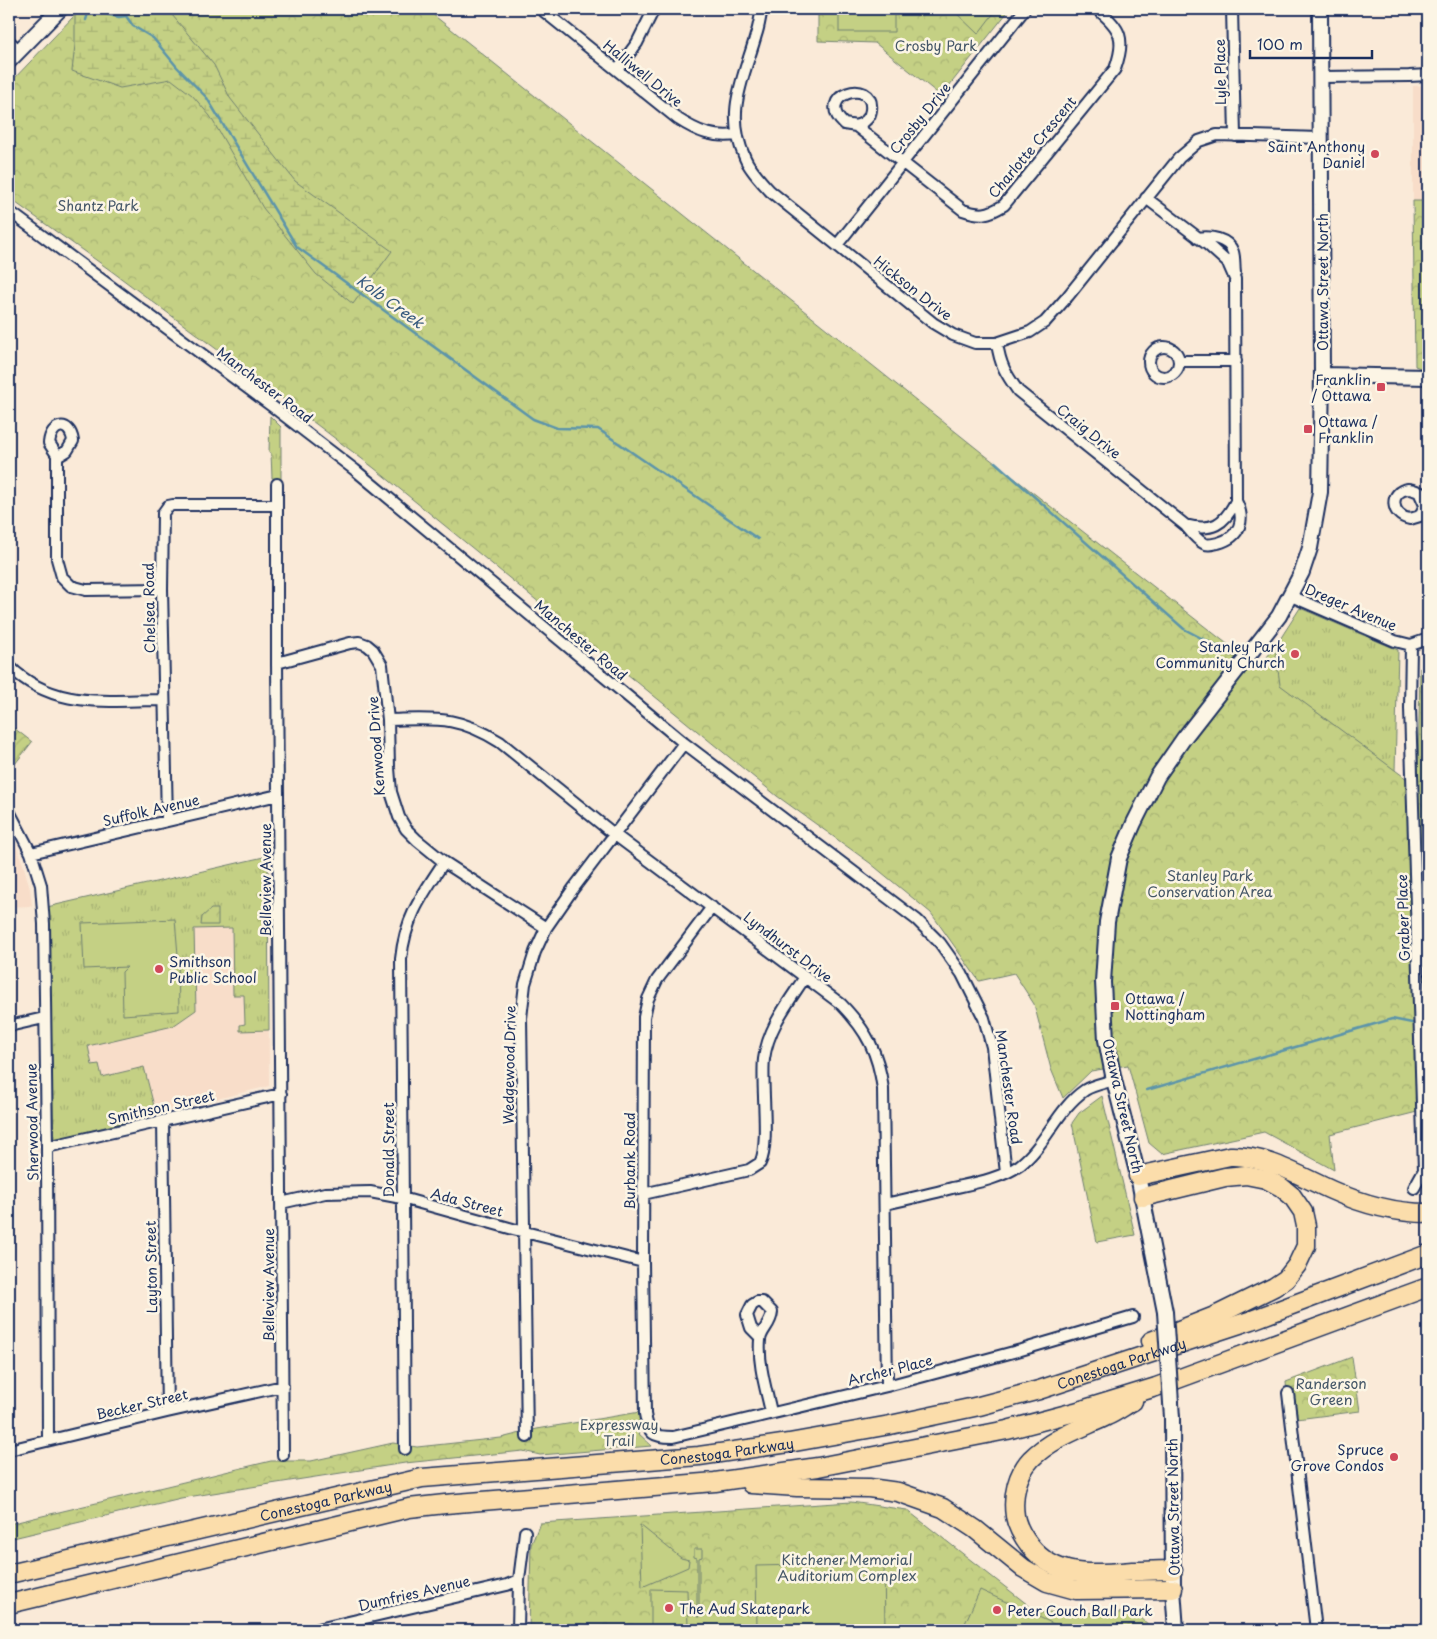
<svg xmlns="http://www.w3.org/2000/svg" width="1437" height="1639" font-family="'Playpen Sans',sans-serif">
	<defs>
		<pattern id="grass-tufts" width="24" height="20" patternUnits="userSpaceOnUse" patternTransform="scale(1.25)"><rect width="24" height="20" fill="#c4d084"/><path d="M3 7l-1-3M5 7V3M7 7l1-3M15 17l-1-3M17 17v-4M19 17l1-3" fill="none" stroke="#a8b374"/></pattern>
		<pattern id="forest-crowns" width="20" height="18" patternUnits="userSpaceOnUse" patternTransform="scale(1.25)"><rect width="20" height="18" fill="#c4d084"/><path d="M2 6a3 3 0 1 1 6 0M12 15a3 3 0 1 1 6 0" fill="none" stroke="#a8b374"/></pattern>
		<pattern id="wetland-marsh" width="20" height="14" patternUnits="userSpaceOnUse" patternTransform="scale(1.25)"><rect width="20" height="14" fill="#c4d084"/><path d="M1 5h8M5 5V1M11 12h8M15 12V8" fill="none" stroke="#a8b374"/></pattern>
		<pattern id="garden-furrows" width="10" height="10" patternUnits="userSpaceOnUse" patternTransform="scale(1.25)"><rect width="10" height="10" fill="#c4d084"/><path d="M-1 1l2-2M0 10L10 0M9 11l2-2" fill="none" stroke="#a8b374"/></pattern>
	</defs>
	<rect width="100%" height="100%" fill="#faead8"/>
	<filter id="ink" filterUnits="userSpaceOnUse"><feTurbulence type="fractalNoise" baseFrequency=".02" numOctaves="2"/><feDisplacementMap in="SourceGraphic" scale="10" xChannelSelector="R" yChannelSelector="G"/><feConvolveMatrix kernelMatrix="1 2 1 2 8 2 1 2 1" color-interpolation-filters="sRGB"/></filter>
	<g filter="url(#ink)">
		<path fill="#f8ddc9" d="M1428,85V201H1413V86Z
			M9,829L12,835L24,867L30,889L32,906L9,907Z
			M268,856L269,1086L54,1140L47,907Z"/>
		<path fill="url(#grass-tufts)" stroke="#708071" d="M270,416L281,427V479L272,478L271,453L269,452Z
			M1300,608L1398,650L1395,771L1279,685L1275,647Z
			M268,856L269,1030L240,1031V1025L245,1024L244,995H233L232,928L194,929L196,1010L173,1026L88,1046L92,1065L99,1064L102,1077L144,1067L156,1114L54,1140L47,907Z"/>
		<path fill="url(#forest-crowns)" stroke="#708071" d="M66,9H426L986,456L1258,668L1275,647L1280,685L1407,779L1418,778L1420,668L1428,673V1036H1414L1417,1112L1330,1134L1334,1170L1264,1132L1162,1154L1149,1143L1128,1065L1091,1071L1063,1098L1051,1069L1034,1004L1014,973L979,981L931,913L870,863L777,796L374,468L250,374L110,270L9,198V84L74,16Z
			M818,9H1010L941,96L875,43L818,41Z
			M1413,201H1428V369H1423L1415,366Z
			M211,909H218V925H201L202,917Z
			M1102,1096L1135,1235L1097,1242L1072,1123L1079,1113Z
			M1352,1357L1360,1411L1289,1420L1286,1382Z
			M640,1412L638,1433L652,1446L540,1455L523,1451L405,1463L181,1498L9,1539V1524L271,1461H311L393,1443L417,1447L501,1438L537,1429Z
			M851,1502L907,1510L1037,1612L1136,1613L1154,1630H529L531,1545L540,1523Z"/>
		<path fill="url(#wetland-marsh)" stroke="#708071" d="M82,9H167L214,65L230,98L295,181L392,251L353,304L316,274L263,208L210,116L192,95L171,79L120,88L72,71L75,45V16Z"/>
		<path fill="url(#garden-furrows)" stroke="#708071" d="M14,728L32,742L15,764L9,759V735Z"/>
		<path fill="#c4d084" stroke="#708071" d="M839,9H894V32H839Z
			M952,9H997L978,34Z
			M175,919L178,955L179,1011L123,1015L122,972L127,967L84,969L82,923Z
			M640,1525L681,1558L689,1560L688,1567L642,1587Z
			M694,1549H702V1557L699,1558V1617H697V1558L694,1557Z
			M884,1563L885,1630H757L756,1566Z
			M651,1589L687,1590L688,1628L676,1630H648L651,1625Z
			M980,1590L1067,1630H962Z"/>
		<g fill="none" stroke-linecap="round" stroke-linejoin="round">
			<path stroke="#5b94aa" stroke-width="2.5" d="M86,20L89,10L119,17L126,16L133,26L153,38L177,67L207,98L297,247L533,419L557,428L598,429L758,539
				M995,462L1184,629L1228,652
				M1426,804L1428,875
				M1147,1090L1392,1019L1417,1024"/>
			<defs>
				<path id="street" d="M541,9L678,119C698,132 713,138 737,135
					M762,9C760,17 759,27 756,35C744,78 724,112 745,158C750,170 761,181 770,191L933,323L953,335L975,343H997L1030,332L1045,322L1068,296L1179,158L1199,141L1217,135L1320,138
					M1232,9L1235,136
					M9,41L19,51
					M617,70L637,43L654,9
					M1321,77L1409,76L1428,75
					M856,126C864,123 870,119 871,110C875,76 813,95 844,124L856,126L963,210C981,216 988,215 1004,205L1115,69C1126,39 1121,28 1097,9
					M9,211L273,407L355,470L684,743L917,920L940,943L962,974L984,1018L992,1047L1006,1173
					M1198,238C1210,236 1228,238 1233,252C1235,258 1234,266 1235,273
					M837,245L1025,9
					M997,343C1000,365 1006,374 1018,391L1185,525C1212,532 1224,525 1236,501L1235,279L1228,263L1208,245L1146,198
					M1149 362a15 15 0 1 1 30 0a15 15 0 1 1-30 0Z
					M1180,361H1236
					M57,457L67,451L73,441C70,420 51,423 49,443L57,455V559L62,577L71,586L86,590L162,589
					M277,484V663L283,1455
					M1420,494L1425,505L1420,516L1410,519C1390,516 1389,491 1408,489C1415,489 1421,494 1428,495
					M1186,526C1191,532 1196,539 1203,543C1207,546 1213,544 1218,543C1240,537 1246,520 1236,501
					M1291,596L1395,641L1411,645L1428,639
					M1411,645L1410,708L1424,1170L1414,1188
					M277,663L350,643L359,642L367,645L373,650L382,665L388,720L389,768L391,792L399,817L406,829L417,840L444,862L546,928
					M9,666C54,710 106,700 164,700
					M388,720C436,719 457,715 500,742L615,835L841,1004C867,1031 878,1052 883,1089L887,1386
					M9,811L31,853L41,885L44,924L47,1147L48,1440
					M167,820L162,589L163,513L168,506L173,505H276
					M31,853L278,795
					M712,907L657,980L648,999L644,1017L643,1262L645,1414C648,1434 653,1437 673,1437L887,1386L1021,1350L1133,1317
					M9,1026L44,1018
					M163,1121L167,1412
					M47,1147L281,1094
					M643,1194L749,1170L760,1163C770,1145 761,1084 764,1059C768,1028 788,1003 805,977
					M281,1203L325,1193L370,1192L402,1198L513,1229L643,1262
					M885,1204C908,1199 930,1194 952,1188C975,1183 1000,1179 1020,1165C1046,1145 1057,1109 1085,1090C1093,1085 1105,1083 1114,1080
					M760,1337L751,1328L747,1315L752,1305L757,1302H762L772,1312C771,1325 761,1330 760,1340C758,1364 766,1389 771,1412
					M1288,1393L1316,1630
					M527,1437L521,1018L525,984L535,952L546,928L573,889L684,743
					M405,1449L401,959C405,918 422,895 444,862
					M9,1450L167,1412L283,1386
					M314,1630L507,1585L519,1580
					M518,1630L519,1580L525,1532"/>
				<path id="secondary" d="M9,61L60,9
					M1322,375L1428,377
					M1165,1312L1138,1176L1114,1080L1106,1040L1103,982L1107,922L1119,858L1134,823L1157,777L1184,738L1279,616L1302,572L1310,548L1320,492L1322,375L1320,9
					M1172,1418L1173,1589L1176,1630"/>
				<g id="highway">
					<path d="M1138,1176L1230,1156C1267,1155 1299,1176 1331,1190C1362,1204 1394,1213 1428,1213"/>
					<path d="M1143,1197L1225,1177L1246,1175L1266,1179L1281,1187L1292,1196L1303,1212L1306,1226V1246L1297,1265L1286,1279L1274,1287L1217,1315L1151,1341"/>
					<path d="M1133,1401C1124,1406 1116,1412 1107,1416C1080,1429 1052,1438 1031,1459C1017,1474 1012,1496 1015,1516C1017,1527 1023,1537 1030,1546C1056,1579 1095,1574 1132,1571C1146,1571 1160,1570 1173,1570"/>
					<path d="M751,1484L797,1487L869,1488L898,1492L943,1508L975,1529L1023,1568L1047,1582L1076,1590L1173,1589"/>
					<path id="s1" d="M9,1574L422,1478L699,1456L789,1443L890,1425L979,1406L1039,1390L1252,1320L1428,1254"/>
					<path d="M9,1604L409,1508L445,1504L715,1482L818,1467L1007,1430L1075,1412L1156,1387L1428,1287"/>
				</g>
			</defs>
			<use href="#street" stroke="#1b2f5e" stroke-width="14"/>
			<use href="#secondary" stroke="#1b2f5e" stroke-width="18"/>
			<use href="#highway" stroke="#1b2f5e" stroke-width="21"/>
			<use href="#street" stroke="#fcf5e5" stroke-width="10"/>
			<use href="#secondary" stroke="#fcf5e5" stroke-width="14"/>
			<use href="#highway" stroke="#fbddab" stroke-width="18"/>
			<defs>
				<path id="secondary-bridge" d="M1165,1312L1172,1418"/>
			</defs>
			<use href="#secondary-bridge" stroke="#1b2f5e" stroke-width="18" stroke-linecap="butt"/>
			<use href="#secondary-bridge" stroke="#fcf5e5" stroke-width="14"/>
		</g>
	</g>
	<g fill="#d1495b" stroke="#fcf5e5" stroke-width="2">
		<circle cx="1375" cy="154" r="5"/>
		<rect x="1376" y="382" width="10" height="10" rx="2.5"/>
		<rect x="1303" y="424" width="10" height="10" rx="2.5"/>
		<circle cx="1295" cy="654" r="5"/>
		<circle cx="159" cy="969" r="5"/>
		<rect x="1110" y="1001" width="10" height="10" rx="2.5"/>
		<circle cx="1394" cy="1457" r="5"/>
		<circle cx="669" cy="1608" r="5"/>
		<circle cx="997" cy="1610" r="5"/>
	</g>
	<g text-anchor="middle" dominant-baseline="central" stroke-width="5" stroke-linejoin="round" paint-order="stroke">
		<g font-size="14" fill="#455768" stroke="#fcf5e5">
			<text x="936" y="45">Crosby Park</text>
			<text x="98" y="205">Shantz Park</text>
			<text x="1210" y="875">Stanley Park<tspan x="1210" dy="16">Conservation Area</tspan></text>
			<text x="1331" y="1383">Randerson<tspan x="1331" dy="16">Green</tspan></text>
			<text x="619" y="1424">Expressway<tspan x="619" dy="16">Trail</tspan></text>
			<text x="847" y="1559">Kitchener Memorial<tspan x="847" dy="16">Auditorium Complex</tspan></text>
		</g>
		<g font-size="14" fill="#1b2f5e" stroke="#fcf5e5">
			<text transform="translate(1220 72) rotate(-91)">Lyle Place</text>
			<text transform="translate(643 73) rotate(39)">Halliwell Drive</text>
			<text transform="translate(920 118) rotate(-51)">Crosby Drive</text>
			<text transform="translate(1032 147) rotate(-50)">Charlotte Crescent</text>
			<text transform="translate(1322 282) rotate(-90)">Ottawa Street North</text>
			<text transform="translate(913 288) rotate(38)">Hickson Drive</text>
			<text transform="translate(265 385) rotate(37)">Manchester Road</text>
			<text transform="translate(1089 431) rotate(39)">Craig Drive</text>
			<text transform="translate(1351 607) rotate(23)">Dreger Avenue</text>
			<text transform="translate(149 608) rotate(-91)">Chelsea Road</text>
			<text transform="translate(581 640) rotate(40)">Manchester Road</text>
			<text transform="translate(376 746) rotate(-94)">Kenwood Drive</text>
			<text transform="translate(151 810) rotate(-13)">Suffolk Avenue</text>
			<text transform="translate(265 880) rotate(-90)">Belleview Avenue</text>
			<text transform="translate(1403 918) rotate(-92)">Graber Place</text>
			<text transform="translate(788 947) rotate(37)">Lyndhurst Drive</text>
			<text transform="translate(509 1065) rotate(-89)">Wedgewood Drive</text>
			<text transform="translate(1009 1087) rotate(82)">Manchester Road</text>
			<text transform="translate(1123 1106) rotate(77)">Ottawa Street North</text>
			<text transform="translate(161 1107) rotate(-13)">Smithson Street</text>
			<text transform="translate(32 1122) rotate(-91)">Sherwood Avenue</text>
			<text transform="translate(388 1150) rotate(-90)">Donald Street</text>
			<text transform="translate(629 1161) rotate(-90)">Burbank Road</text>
			<text transform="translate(467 1202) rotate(15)">Ada Street</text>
			<text transform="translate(151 1267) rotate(-91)">Layton Street</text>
			<text transform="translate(268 1285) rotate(-90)">Belleview Avenue</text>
			<text stroke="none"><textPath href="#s1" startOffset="1135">Conestoga Parkway</textPath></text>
			<text transform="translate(890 1370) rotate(-14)">Archer Place</text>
			<text transform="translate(142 1404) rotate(-13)">Becker Street</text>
			<text stroke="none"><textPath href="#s1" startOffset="730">Conestoga Parkway</textPath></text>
			<text stroke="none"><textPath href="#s1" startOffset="325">Conestoga Parkway</textPath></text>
			<text transform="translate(1173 1507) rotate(-91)">Ottawa Street North</text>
			<text transform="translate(414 1593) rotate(-13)">Dumfries Avenue</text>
		</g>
		<g font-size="14" fill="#1b2f5e" stroke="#fcf5e5" text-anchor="start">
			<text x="1365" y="146" text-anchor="end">Saint Anthony<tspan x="1365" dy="16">Daniel</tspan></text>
			<text x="1371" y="379" text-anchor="end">Franklin<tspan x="1371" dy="16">/ Ottawa</tspan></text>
			<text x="1318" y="421">Ottawa /<tspan x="1318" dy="16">Franklin</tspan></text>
			<text x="1285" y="646" text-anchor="end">Stanley Park<tspan x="1285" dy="16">Community Church</tspan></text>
			<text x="169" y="961">Smithson<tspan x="169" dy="16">Public School</tspan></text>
			<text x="1125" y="998">Ottawa /<tspan x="1125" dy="16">Nottingham</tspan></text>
			<text x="1384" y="1449" text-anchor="end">Spruce<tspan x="1384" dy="16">Grove Condos</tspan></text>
			<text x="679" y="1608">The Aud Skatepark</text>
			<text x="1007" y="1610">Peter Couch Ball Park</text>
		</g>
		<g font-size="15" font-style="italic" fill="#36597e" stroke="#fcf5e5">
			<text transform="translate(391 301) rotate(36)">Kolb Creek</text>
		</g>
	</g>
	<rect width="1437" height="1639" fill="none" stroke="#fcf5e5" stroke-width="30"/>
	<rect x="15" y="15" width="1407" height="1609" fill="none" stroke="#1b2f5e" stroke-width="2" filter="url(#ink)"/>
	<path d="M1250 50v8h122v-8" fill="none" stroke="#1b2f5e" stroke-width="2.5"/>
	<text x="1257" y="50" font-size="15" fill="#1b2f5e" stroke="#fcf5e5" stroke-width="4" paint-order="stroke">100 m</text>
</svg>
